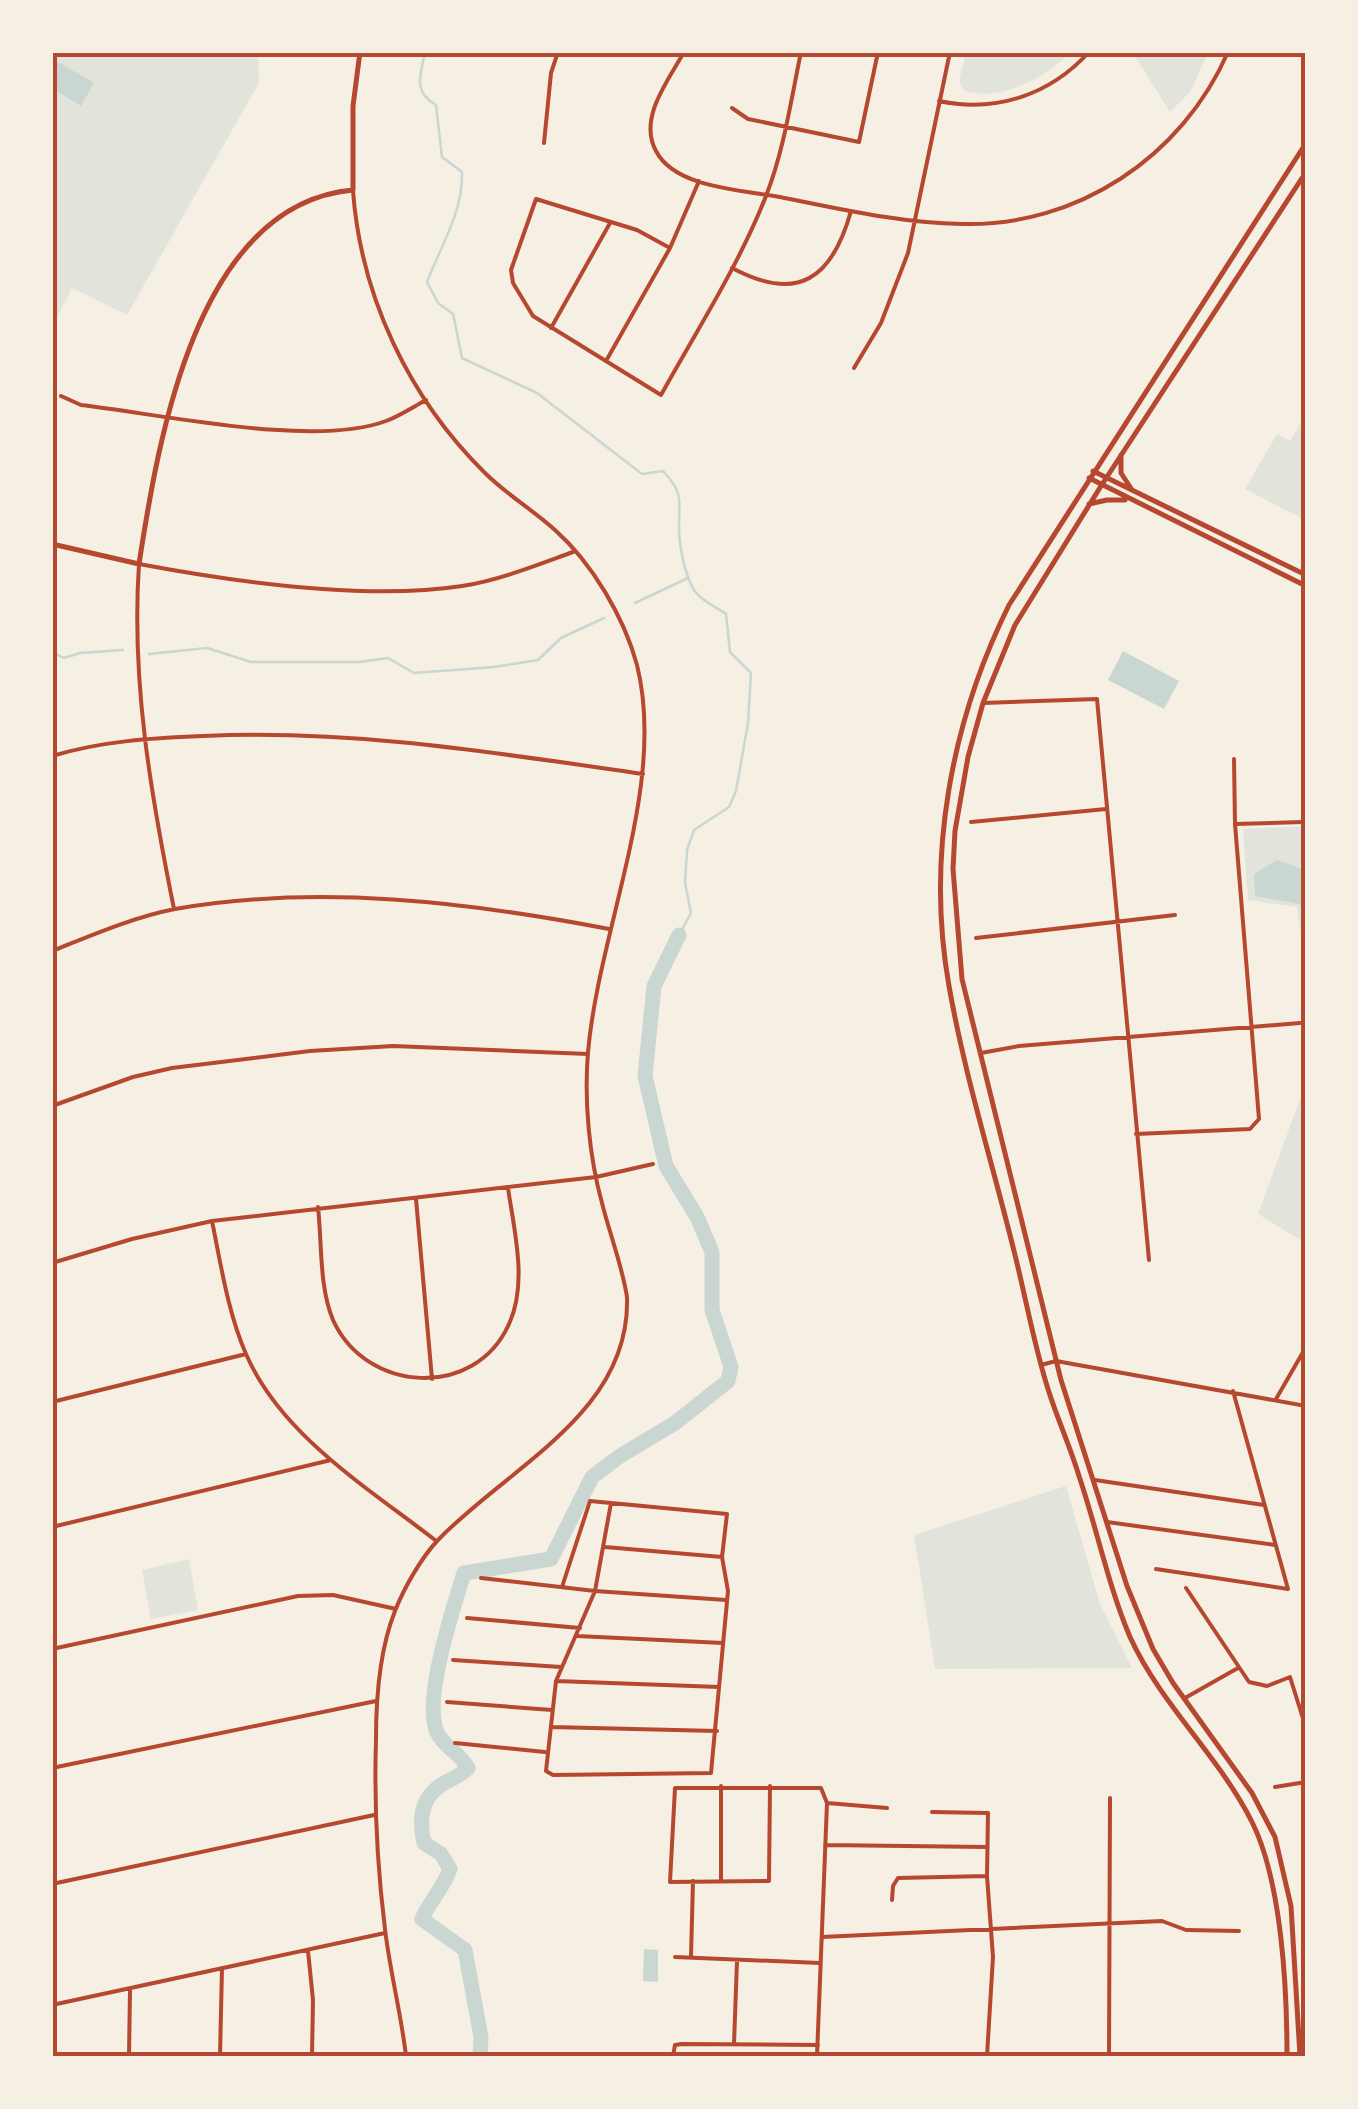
<svg xmlns="http://www.w3.org/2000/svg" width="1358" height="2109" font-family="Raleway,sans-serif">
	<rect width="100%" height="100%" fill="#f6efe4"/>
	<path fill="#e2e4dc" d="M53,53H258L259,83L127,315L72,288L53,325Z
		M966,53V52L1070,53C1045,78 1001,102 964,91L959,81Z
		M1133,53H1208L1190,92L1170,112Z
		M1305,415L1306,520H1305L1245,489L1277,434L1290,441Z
		M1305,826V1243L1258,1214L1304,1088L1303,952L1297,907L1248,900L1243,829Z
		M1066,1486L1100,1604L1132,1668L935,1669L914,1535Z
		M189,1559L198,1610L151,1619L142,1570Z"/>
	<path fill="#c9d6d2" d="M53,59L94,83L81,106L53,89Z
		M1123,651L1179,681L1164,709L1108,680Z
		M1277,860L1305,870V932L1300,904L1255,896L1254,874Z
		M644,1949L658,1950V1982L643,1981Z"/>
	<g fill="none" stroke-linecap="round" stroke-linejoin="round">
		<path stroke="#c9d6d2" stroke-width="2.5" d="M425,52C420,76 413,92 436,105L442,157L462,172C463,213 441,245 427,282L438,303L453,314L462,358L537,393L642,474L663,471C684,493 679,501 679,528C679,546 685,575 694,590C700,600 716,607 726,614L730,652L751,673L748,723L736,791L729,807L694,830L687,850L685,883L691,913L679,935
			M635,603L688,578
			M52,652L64,658L80,653L123,650
			M149,654L207,648L251,662H360L388,658L414,673L494,667L538,660L561,638L604,618"/>
		<path stroke="#c9d6d2" stroke-width="15" d="M480,2056L481,2037L465,1950L422,1919C430,1900 443,1889 450,1869L441,1854L424,1843C419,1822 420,1799 441,1785C451,1779 459,1777 468,1768C459,1751 439,1745 435,1726C426,1691 453,1609 464,1573L551,1559L592,1477L620,1456L675,1423L728,1381L731,1367L712,1310V1252L697,1217L666,1166L645,1076L654,986L679,935"/>
		<path stroke="#b5482f" stroke-width="4" d="M684,52C668,81 638,118 656,151C675,188 742,190 780,197C840,209 900,223 962,224C1077,227 1182,157 1228,52
			M939,101C996,113 1050,95 1089,52
			M732,108L748,119L859,142L878,52
			M544,143L551,73L558,52
			M353,191C361,297 409,398 485,473C506,494 533,510 555,530C592,563 624,617 637,665C667,786 599,928 588,1052C584,1100 589,1156 602,1203C610,1235 622,1265 627,1297C631,1413 508,1467 438,1540C421,1558 404,1588 395,1611C379,1651 376,1697 376,1739C374,1803 377,1865 385,1929C390,1972 401,2013 406,2056
			M670,248L637,230L536,199L511,270L513,283L533,316L661,395C697,330 739,265 766,196C784,150 791,100 801,52
			M732,268C798,303 832,279 851,211
			M551,328L610,223
			M606,361L670,248L699,181
			M854,368L881,323L908,253L950,52
			M61,396L81,405C160,414 314,448 386,421C400,416 413,407 426,400
			M983,703L1097,699L1149,1260
			M52,756C102,741 152,738 203,736C352,729 497,753 643,774
			M971,822L1106,809
			M1235,824L1303,822
			M174,909C151,795 131,681 139,564C235,582 365,601 462,586C500,580 537,565 573,552
			M976,938L1175,915
			M52,951C92,935 134,917 175,909C317,884 469,902 609,929
			M981,1053L1019,1046L1300,1023
			M52,1106L133,1077L172,1068L310,1051L393,1046L588,1054
			M1136,1134L1250,1129L1259,1119L1235,824L1234,759
			M416,1199L432,1379
			M318,1207C322,1242 319,1287 333,1320C366,1393 475,1400 509,1324C528,1283 514,1230 508,1188
			M212,1221C221,1265 228,1313 246,1354C281,1435 368,1488 435,1540
			M52,1263L132,1239L212,1221L596,1177L653,1164
			M1041,1365L1056,1361L1306,1406
			M1276,1399L1306,1347
			M52,1402L246,1354
			M1095,1480L1264,1505
			M1107,1522L1275,1545
			M52,1527L331,1460
			M605,1547L722,1557
			M1156,1569L1288,1589L1233,1391
			M481,1578L595,1591L726,1600
			M562,1587L590,1501L727,1514L722,1557L728,1591L711,1773L553,1775L546,1771L556,1681L595,1591L611,1503
			M1186,1588L1249,1682L1267,1686L1290,1677L1306,1728
			M467,1618L580,1628
			M577,1636L723,1643
			M52,1649L298,1596L333,1595L396,1609
			M453,1660L561,1667
			M556,1681L719,1687
			M1185,1698L1238,1668
			M447,1702L552,1710
			M551,1727L717,1731
			M455,1743L545,1752
			M52,1768L376,1701
			M770,1786L769,1881L670,1882L675,1788H821L827,1803L817,2056
			M1275,1787L1306,1782
			M827,1803L887,1808
			M932,1812L988,1813L987,1876L993,1957L987,2056
			M825,1845L986,1847
			M721,1881V1786
			M52,1884L374,1815
			M892,1900L893,1886L898,1878L987,1876
			M822,1937L1162,1921L1186,1930L1239,1931
			M308,1951L313,2000L312,2056
			M691,1956L693,1881
			M675,1957L820,1963
			M52,2005L385,1933
			M734,2044L737,1961
			M129,2056L130,1991
			M220,2056L222,1968
			M673,2056L675,2045L682,2044L818,2045
			M1109,2056L1110,1798"/>
		<path stroke="#b5482f" stroke-width="5" d="M52,544L139,564C158,441 196,204 353,190V106L360,52"/>
		<path stroke="#b5482f" stroke-width="5" d="M1121,455V473L1132,490
			M1093,471L1306,575
			M1089,478L1306,586
			M1089,504L1107,500H1125
			M1287,2056C1287,1990 1282,1882 1252,1822C1219,1756 1161,1705 1130,1637C1108,1585 1097,1529 1079,1476C1070,1446 1057,1418 1048,1389C1034,1345 1026,1299 1015,1255C993,1165 965,1077 949,986C926,857 951,722 1009,605L1306,143
			M1300,2056L1291,1906L1275,1837L1252,1793L1173,1683L1153,1649L1127,1586L1061,1380L962,979L953,869L955,831L968,757L983,703L1015,625L1101,486L1306,172"/>
	</g>
	<rect width="1358" height="2109" fill="none" stroke="#f6efe4" stroke-width="110"/>
	<rect x="55" y="55" width="1248" height="1999" fill="none" stroke="#b5482f" stroke-width="4"/>
</svg>
